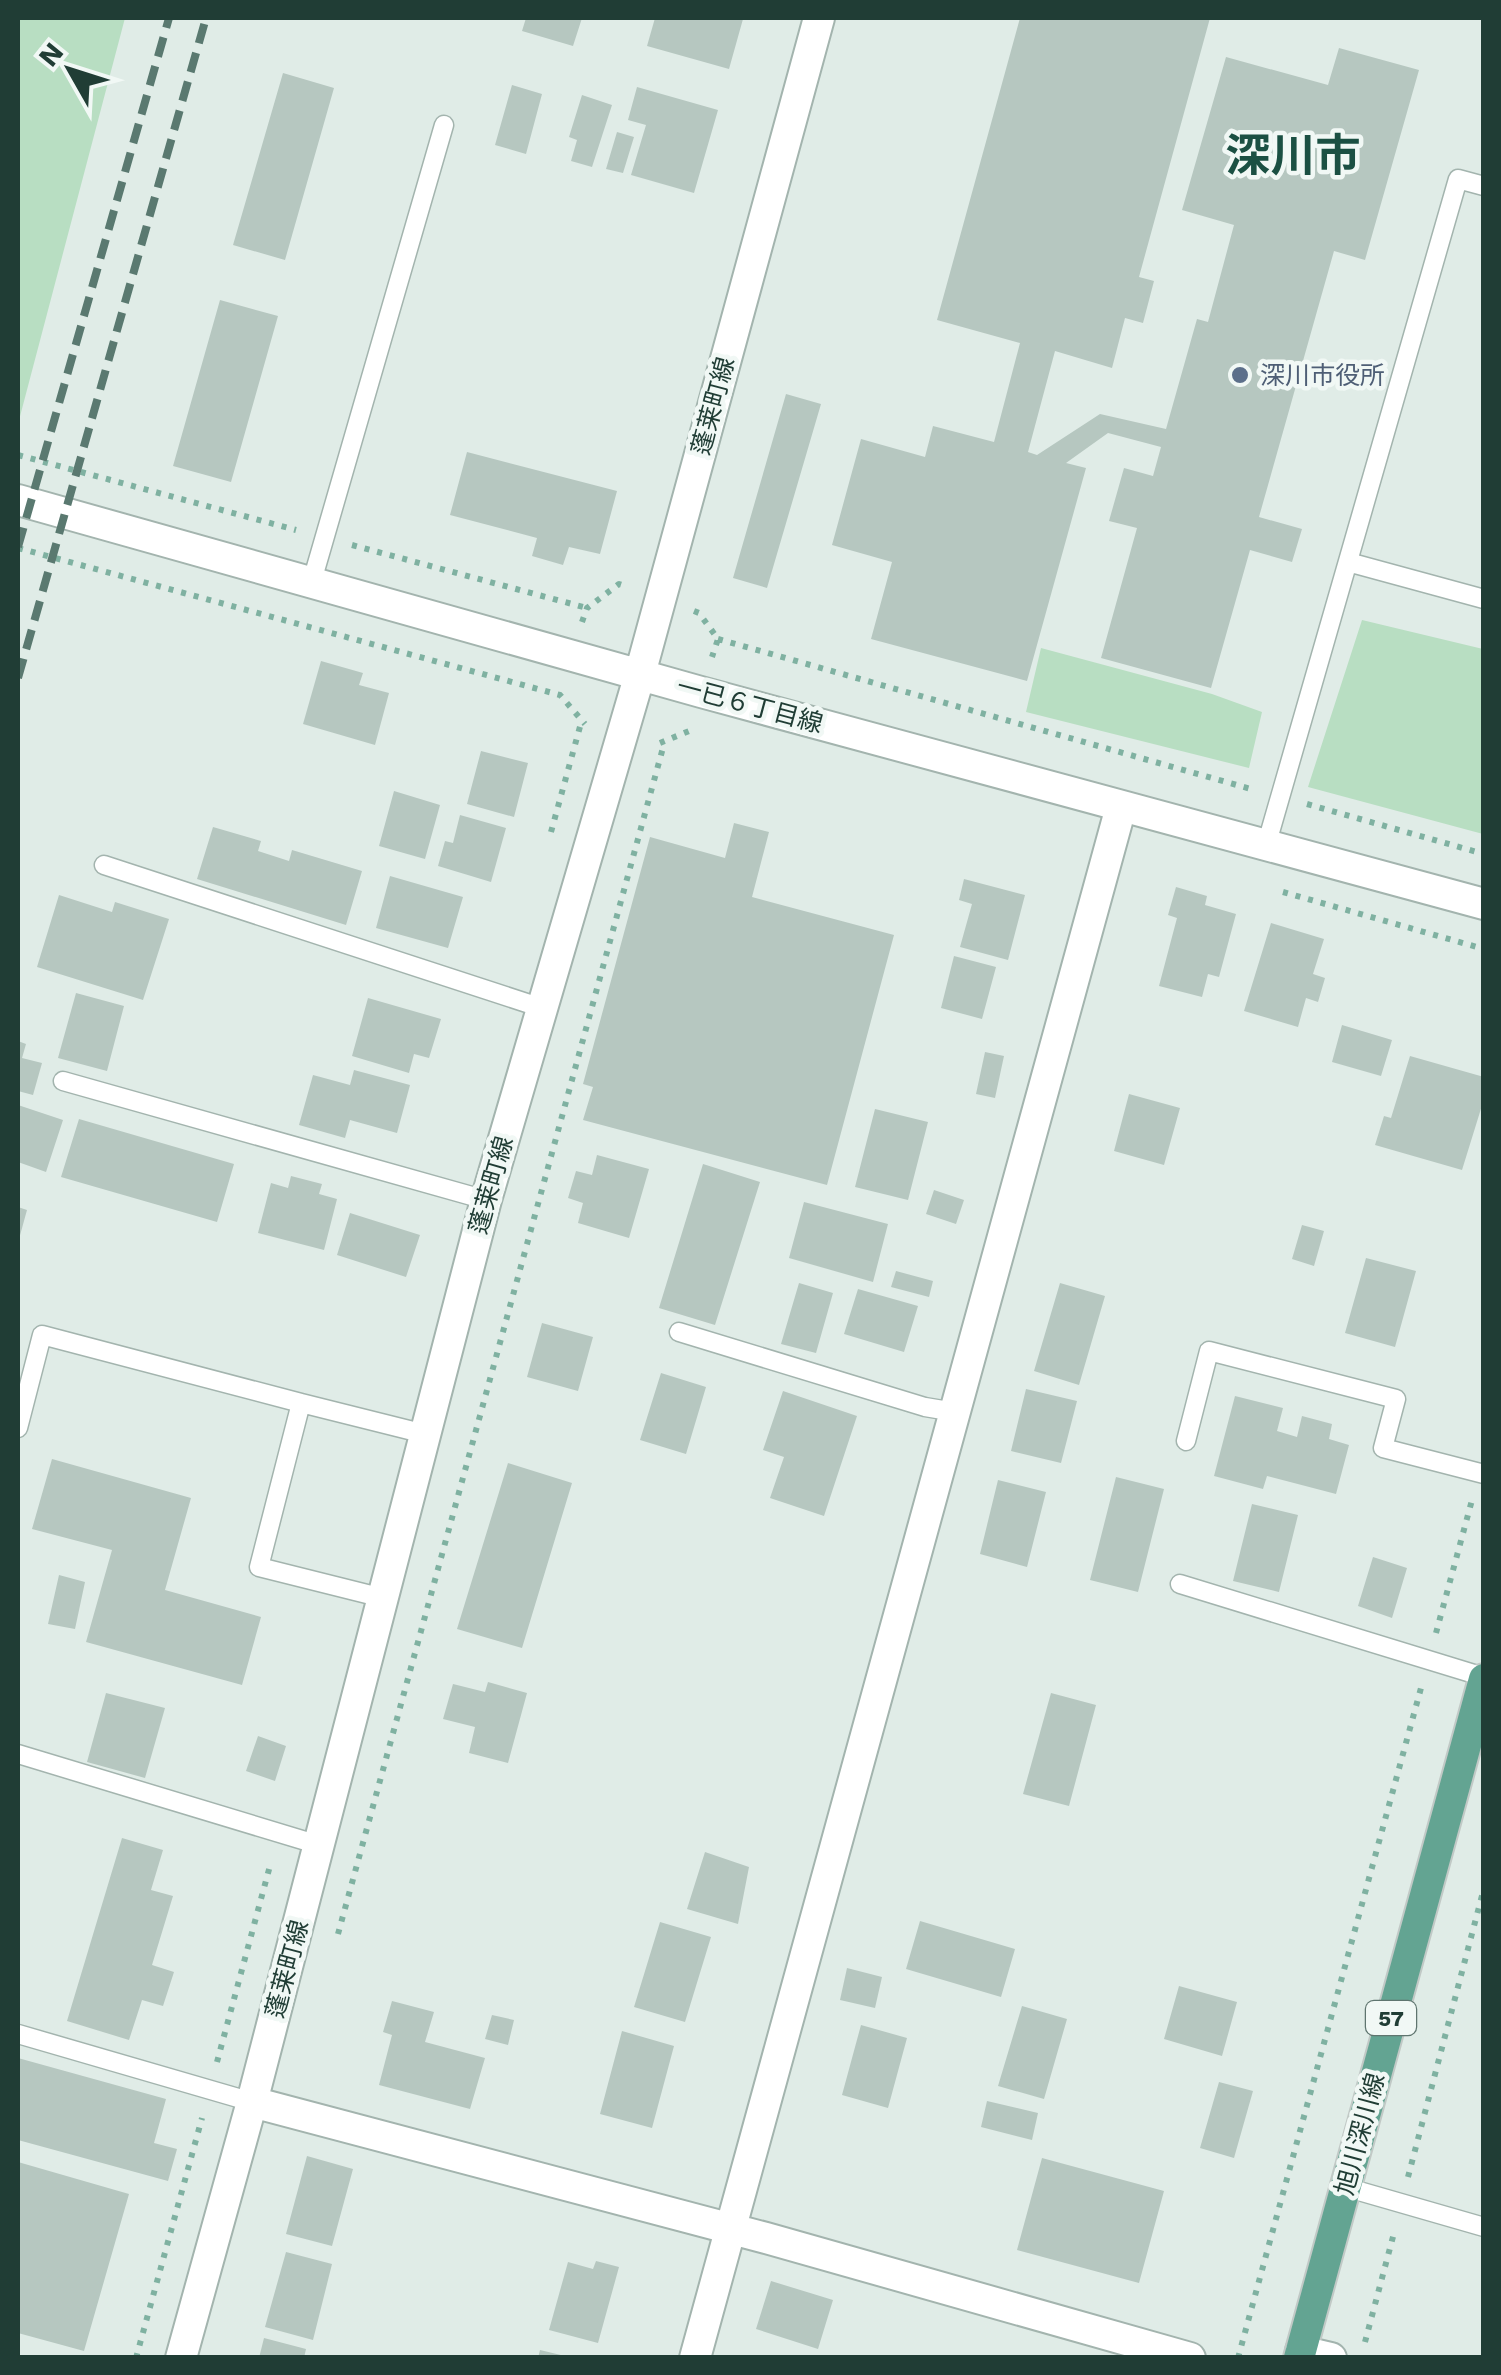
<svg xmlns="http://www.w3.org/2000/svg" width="1501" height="2375" font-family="'Work Sans','Noto Sans JP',sans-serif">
	<rect width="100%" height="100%" fill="#e0ece7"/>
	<path fill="#b8dec2" d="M18,18H125L18,424Z
		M1362,620L1483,649V834L1308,787Z
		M1041,648L1212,694L1262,712L1249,768L1026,712Z"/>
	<path fill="#b6c7c0" d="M526,18H582L573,46L522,31Z
		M655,18L743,19L729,69L647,46Z
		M1020,18H1210L1139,277L1154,281L1143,323L1125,318L1112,368L1055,351L1028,452L1037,455L1100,414L1166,429L1197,319L1208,322L1234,225L1182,210L1226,57L1328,85L1339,48L1419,70L1365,260L1334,251L1259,517L1302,529L1292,562L1250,550L1211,688L1101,658L1137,528L1109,521L1124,468L1153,476L1161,447L1108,433L1066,463L1086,468L1027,681L871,639L892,562L832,545L861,439L925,457L933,426L994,442L1020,343L937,320Z
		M283,73L334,88L285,260L233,245Z
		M512,85L542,94L526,154L495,145Z
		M637,87L718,110L694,193L631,175L646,125L628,120Z
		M582,95L612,105L592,167L571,161L577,140L569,137Z
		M617,132L634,137L623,173L606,169Z
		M220,300L278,316L231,482L173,466Z
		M786,394L821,404L767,588L733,578Z
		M467,452L617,491L600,554L569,547L563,565L532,556L537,538L450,515Z
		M321,661L363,673L359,685L389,693L375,745L303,724Z
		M481,751L528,763L514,817L467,804Z
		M394,791L440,805L425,859L379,846Z
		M460,815L506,828L491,882L438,866L445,841L453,843Z
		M734,823L769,832L752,897L894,935L827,1185L583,1120L593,1087L583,1084L650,837L725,858Z
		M213,827L261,841L258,851L289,861L292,850L362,871L346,925L197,879Z
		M390,876L463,897L448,948L376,928Z
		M964,879L1025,895L1008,960L960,947L972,904L959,900Z
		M1176,887L1207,896L1205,905L1236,914L1219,977L1208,974L1202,997L1159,986L1177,918L1168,915Z
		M59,895L112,912L115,902L169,919L143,1000L37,967Z
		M1271,923L1324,939L1313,974L1325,978L1318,1002L1306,998L1298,1027L1244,1011Z
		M954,956L996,967L982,1019L941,1008Z
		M76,993L124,1006L107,1071L58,1058Z
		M368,998L441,1019L429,1058L414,1054L409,1073L352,1056Z
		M1342,1025L1392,1040L1381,1076L1332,1062Z
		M18,1041L26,1044L22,1058L42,1063L33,1095L18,1091Z
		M985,1052L1004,1056L995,1098L976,1094Z
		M1410,1056L1484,1077V1099L1462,1170L1375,1145L1384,1116L1391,1118Z
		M354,1070L410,1085L397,1133L350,1120L345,1138L299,1125L313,1075L350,1085Z
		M1129,1094L1180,1108L1164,1165L1114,1151Z
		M18,1105L63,1120L46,1172L18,1162Z
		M875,1109L928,1122L908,1200L855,1187Z
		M79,1119L234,1164L217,1222L61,1177Z
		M597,1155L649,1169L629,1238L578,1223L583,1203L568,1198L576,1171L592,1175Z
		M703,1164L760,1182L715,1325L659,1308Z
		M291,1176L322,1184L319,1194L337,1199L324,1250L258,1233L271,1183L288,1188Z
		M934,1190L964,1200L956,1224L926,1214Z
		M804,1202L888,1224L873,1282L789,1258Z
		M18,1207L27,1210L19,1239H18Z
		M350,1213L420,1235L406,1277L337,1255Z
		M1302,1225L1324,1231L1314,1266L1292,1259Z
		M1366,1258L1416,1271L1395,1347L1345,1333Z
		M896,1271L933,1281L929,1297L891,1287Z
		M799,1283L833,1293L816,1353L781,1344Z
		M1060,1283L1105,1296L1079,1385L1034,1371Z
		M858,1289L918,1306L904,1352L844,1334Z
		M542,1323L593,1337L578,1391L527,1377Z
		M661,1373L706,1387L686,1454L640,1440Z
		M1026,1389L1077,1401L1061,1463L1011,1451Z
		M783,1391L857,1416L824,1516L770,1498L784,1457L763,1450Z
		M1235,1396L1283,1408L1277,1431L1297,1437L1302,1416L1332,1424L1329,1439L1349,1445L1336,1494L1267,1476L1263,1489L1214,1476Z
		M52,1459L191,1498L165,1590L261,1617L242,1685L86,1642L112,1550L32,1529Z
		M508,1463L572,1483L522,1648L457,1629Z
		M1116,1477L1164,1489L1138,1592L1090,1580Z
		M998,1480L1046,1492L1027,1567L980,1554Z
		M1252,1504L1298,1515L1279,1592L1233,1581Z
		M1373,1557L1407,1568L1392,1618L1358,1606Z
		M59,1575L85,1582L75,1629L48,1624Z
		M488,1682L527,1693L508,1763L469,1753L475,1727L443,1719L453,1684L485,1692Z
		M106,1693L165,1708L145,1778L87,1762Z
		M1051,1693L1096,1705L1069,1806L1023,1794Z
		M258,1736L286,1746L275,1781L246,1771Z
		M122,1838L163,1850L151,1890L173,1896L152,1965L174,1972L163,2006L142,2000L129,2040L67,2021Z
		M705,1852L749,1867L738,1924L687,1909Z
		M920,1921L1015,1949L1001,1997L906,1969Z
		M660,1922L711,1937L685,2022L634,2007Z
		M847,1968L882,1977L875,2008L840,2000Z
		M1179,1986L1237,2002L1222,2056L1164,2039Z
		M392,2001L434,2012L425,2042L485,2058L470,2109L379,2085L392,2035L383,2032Z
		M1022,2006L1067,2019L1044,2099L998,2086Z
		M492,2015L514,2020L508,2045L485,2039Z
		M861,2025L907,2038L888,2108L842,2095Z
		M622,2031L674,2046L652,2128L600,2114Z
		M18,2058L166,2099L154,2143L177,2149L168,2181L18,2140Z
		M1219,2082L1253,2091L1234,2158L1200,2148Z
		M987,2101L1038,2113L1032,2140L981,2127Z
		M307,2156L353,2169L332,2246L286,2234Z
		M1042,2158L1164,2191L1139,2283L1017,2250Z
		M18,2162L129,2194L84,2351L18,2333Z
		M286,2252L332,2264L313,2340L265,2327Z
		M596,2261L619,2267L598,2343L549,2330L568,2262L593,2269Z
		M771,2281L833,2300L818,2349L756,2329Z
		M264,2338L306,2349L304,2358H259Z
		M540,2350L565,2356V2358H538Z"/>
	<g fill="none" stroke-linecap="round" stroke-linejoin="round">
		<defs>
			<path id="service" d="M1348,562L1484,599
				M312,581L444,125
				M1266,846L1458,179L1484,186
				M104,865L542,1008
				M63,1081L486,1200
				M679,1332L925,1407L955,1412
				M18,1428L42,1335L301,1403
				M1186,1441L1209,1351L1396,1399L1383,1448L1484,1474
				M1180,1584L1484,1677
				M383,1598L259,1567L301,1403L425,1434
				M18,1754L319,1845
				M18,2034L252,2102
				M1345,2187L1484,2227"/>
			<path id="minor" d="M252,2102L766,2238L1190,2358
				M1301,2351L1331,2358
				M695,2358L1121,807"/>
			<path id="tertiary" d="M18,500L701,692L1484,904
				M181,2358L252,2102L486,1200L640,674L819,18"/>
			<path id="primary" d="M1299,2358L1484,1679"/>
		</defs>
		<use href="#service" stroke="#a3b4ae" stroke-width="21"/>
		<use href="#minor" stroke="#a3b4ae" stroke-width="34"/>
		<use href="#tertiary" stroke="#a3b4ae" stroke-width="34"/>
		<use href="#primary" stroke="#c1c9c6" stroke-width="34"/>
		<path stroke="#7fb1a1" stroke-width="6" stroke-dasharray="5 8" stroke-linecap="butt" d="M18,455L296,530
			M352,545L587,608
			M18,548L560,695L585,724
			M694,611L699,613L718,639L712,657
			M582,622L587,608L619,584L625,586
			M718,639L1251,789
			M660,743L689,731L691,727
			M1307,804L1484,854
			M551,832L581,723
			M1283,892L1484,949
			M1436,1633L1472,1500
			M338,1934L664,744
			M217,2062L271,1862
			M1408,2177L1484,1888
			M1365,2342L1394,2233
			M136,2358L202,2118
			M1238,2358L1421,1688"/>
		<use href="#service" stroke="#fff" stroke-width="18"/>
		<use href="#minor" stroke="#fff" stroke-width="30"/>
		<use href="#tertiary" stroke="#fff" stroke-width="30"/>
		<use href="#primary" stroke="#63a492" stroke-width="30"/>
		<path stroke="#5a7970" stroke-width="8" stroke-dasharray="20 10" stroke-linecap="butt" d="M18,547L169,18
			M18,678L206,18"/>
	</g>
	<circle fill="#5c6f8a" stroke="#f1f8f5" stroke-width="4" cx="1240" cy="375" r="10"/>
	<g text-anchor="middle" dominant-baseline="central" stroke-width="9" stroke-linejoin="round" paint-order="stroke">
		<rect fill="#f1f8f5" stroke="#5f756f" stroke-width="2.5" x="1366" y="2001" width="50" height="34" rx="8"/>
		<g font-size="22" font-weight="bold" fill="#203d35">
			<text x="1391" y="2018">57</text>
		</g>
		<g font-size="25" fill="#4e5e75" stroke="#f1f8f5" text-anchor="start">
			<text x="1260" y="375">深川市役所</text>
		</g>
		<g font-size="25" fill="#203d35" stroke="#f1f8f5">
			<text transform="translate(713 406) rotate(-75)">蓬莱町線</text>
			<text transform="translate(750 705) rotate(15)">一已６丁目線</text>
			<text transform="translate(491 1185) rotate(-74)">蓬莱町線</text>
			<text transform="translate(287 1969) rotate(-75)">蓬莱町線</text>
			<text transform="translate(1360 2134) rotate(-75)">旭川深川線</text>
		</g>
		<g font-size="45" font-weight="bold" fill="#1b5043" stroke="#f1f8f5">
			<text x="1293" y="155">深川市</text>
		</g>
	</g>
	<rect width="1501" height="2375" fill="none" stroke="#203d35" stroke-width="40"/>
	<g transform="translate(70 70) rotate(309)" stroke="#f1f8f5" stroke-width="8" paint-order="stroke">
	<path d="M0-8L18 38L0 25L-18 38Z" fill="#203d35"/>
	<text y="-15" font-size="28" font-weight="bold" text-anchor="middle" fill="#203d35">N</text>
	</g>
</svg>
